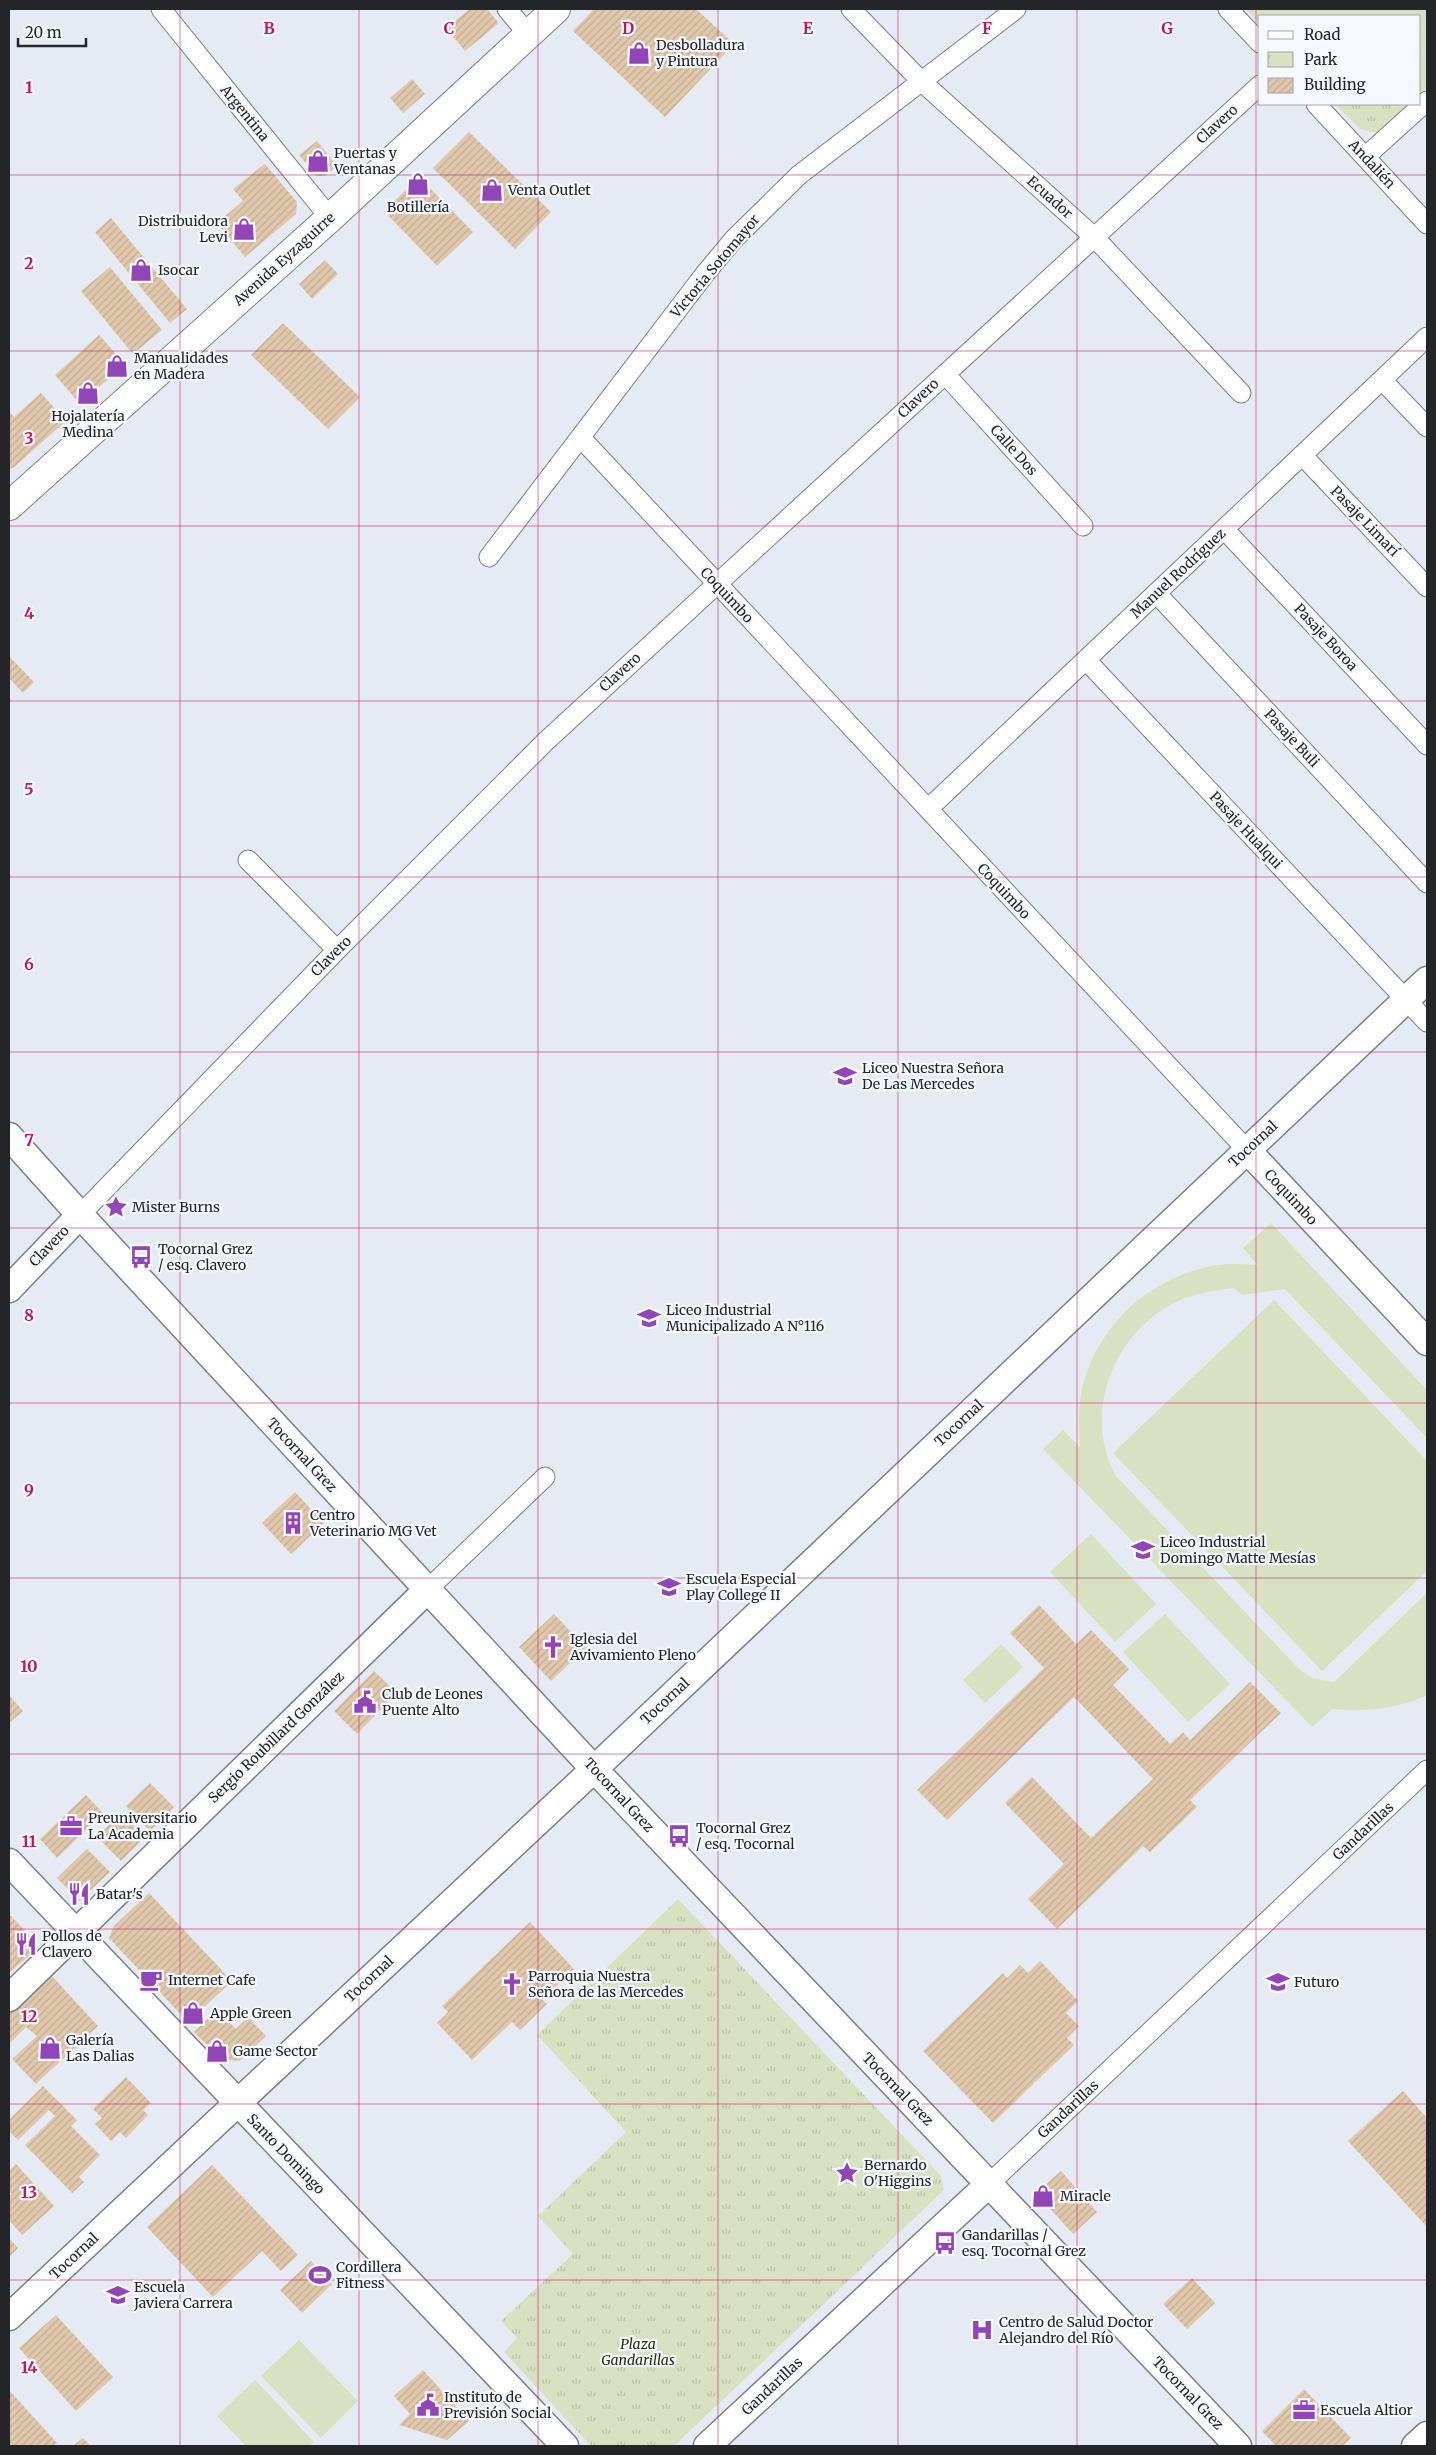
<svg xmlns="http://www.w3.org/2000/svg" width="1436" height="2455" font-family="Merriweather,serif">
	<defs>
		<pattern id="park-tufts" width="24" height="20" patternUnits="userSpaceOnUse" patternTransform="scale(1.25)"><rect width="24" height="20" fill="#d8e1c1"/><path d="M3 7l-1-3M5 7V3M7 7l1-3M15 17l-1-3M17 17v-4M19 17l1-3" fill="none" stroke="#b9c1a6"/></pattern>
		<pattern id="building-hatch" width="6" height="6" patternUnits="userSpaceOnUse" patternTransform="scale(1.25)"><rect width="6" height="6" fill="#e1c8ac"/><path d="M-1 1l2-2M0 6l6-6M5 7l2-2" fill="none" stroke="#c1ac94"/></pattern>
	</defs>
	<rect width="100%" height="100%" fill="#e6ebf3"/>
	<path fill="#d8e1c1" d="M1271,1223L1427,1390V1438L1285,1289L1242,1295L1234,1288C1215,1290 1196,1293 1178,1301C1114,1331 1081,1413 1116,1476L1301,1671L1312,1678L1334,1682L1427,1593V1695C1397,1709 1366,1712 1333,1709L1312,1727L1043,1449L1063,1430L1080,1447C1079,1432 1078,1416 1080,1401C1090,1332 1145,1279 1212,1266C1227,1263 1243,1264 1258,1265L1243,1248Z
		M1274,1300L1427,1461V1571L1322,1671L1113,1453Z
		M1091,1534L1156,1604L1115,1642L1050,1572Z
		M1165,1614L1230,1684L1188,1722L1123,1652Z
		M1001,1644L1023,1667L985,1703L963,1680Z
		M299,2340L358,2401L321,2438L261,2376Z
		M255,2380L314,2442L309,2446H246L217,2416Z"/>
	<path fill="url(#park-tufts)" d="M1246,9H1427V87L1420,94V16H1260V24Z
		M1335,104H1409L1377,133L1360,129Z
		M678,1899L941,2176L944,2190L674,2446H591L504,2352L517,2338L501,2321L573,2254L538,2216L626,2132L537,2035Z"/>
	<path fill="url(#building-hatch)" d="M470,9H487L499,23L465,51L446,28Z
		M594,9H696L734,44L665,117L573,31Z
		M412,79L425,94L403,113L390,98Z
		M469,132L551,212L515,249L433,168Z
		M317,141L337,166L325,176H316L299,155Z
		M265,164L297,202L296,214L245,257L217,223L243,201L233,189Z
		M419,177L473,232L437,266L384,211Z
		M111,218L187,309L170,323L95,232Z
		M325,260L338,274L312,299L299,284Z
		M110,267L162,330L133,354L81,291Z
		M283,323L360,397L328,429L251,355Z
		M99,335L125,364L80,404L55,375Z
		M41,393L66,421L13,468L9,469V411L14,417Z
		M9,656L34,682L23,693L9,678Z
		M295,1492L324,1523L291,1554L262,1523Z
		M1039,1605L1076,1644L1091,1630L1129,1669L1113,1685L1170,1744L1183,1732L1190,1740L1250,1682L1281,1713L1190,1800L1197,1807L1150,1852L1143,1846L1057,1929L1028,1899L1064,1864L1005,1803L1032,1777L1091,1838L1153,1779L1074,1697L947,1820L917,1790L1044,1668L1010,1633Z
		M554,1614L586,1648L551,1681L519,1647Z
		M374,1671L397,1693L357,1734L334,1711Z
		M9,1695L23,1711L9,1723Z
		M150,1783L174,1807L150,1831L126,1806Z
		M86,1795L103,1813L57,1858L40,1839Z
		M121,1813L145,1837L121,1861L97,1837Z
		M87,1849L110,1872L79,1901L57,1878Z
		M149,1893L232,1981L188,2022L109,1938L114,1926Z
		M9,1914L29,1935L30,1955L9,1973Z
		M530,1922L574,1969L542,1999L547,2004L520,2030L512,2022L472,2060L437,2023L448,2012L442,2006Z
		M1040,1961L1078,2001L1066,2013L1079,2026L1067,2038L1074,2045L993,2123L923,2051L1003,1973L1007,1978L1020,1965L1028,1973Z
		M51,1975L98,2026L36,2084L12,2059L37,2036L26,2027L9,2044V2014L11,2010Z
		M217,2010L236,2029L248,2017L266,2036L240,2061L221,2059L194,2032Z
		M126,2077L151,2103L143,2110L148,2115L126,2138L120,2132L111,2141L95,2124L102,2118L93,2109Z
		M43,2086L77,2120L71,2126L100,2155L79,2177L84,2182L72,2193L25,2145L55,2116L49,2110L18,2140L9,2131V2120Z
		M1403,2091L1427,2118V2227L1348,2141Z
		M16,2164L54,2206L22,2235L9,2220V2196L12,2194L9,2191V2171Z
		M212,2165L298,2255L281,2271L262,2251L213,2297L147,2227Z
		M1061,2171L1097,2212L1073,2234L1036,2193Z
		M9,2238L18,2248L9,2257Z
		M311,2261L332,2284L302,2313L280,2290Z
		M1192,2278L1215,2303L1187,2329L1163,2304Z
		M56,2315L113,2377L76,2411L19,2348Z
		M423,2370L469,2421L447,2440L399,2425L410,2414L394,2396Z
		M1304,2389L1351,2438L1343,2446H1276L1262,2431Z
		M9,2390L57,2443L53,2446H9Z
		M83,2438L91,2446H73Z"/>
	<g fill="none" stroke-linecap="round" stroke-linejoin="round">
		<defs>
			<path id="street" d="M161,9L330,218
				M507,9L528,34
				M851,9L921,81L1094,237L1241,393
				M1228,9L1260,43
				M1316,104L1427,224
				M1365,157L1427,101
				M945,374L1083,526
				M1382,380L1427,427
				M581,438L1247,1150
				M1302,455L1427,587
				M1224,529L1427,745
				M489,557L704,275L734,239L799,175L1016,9
				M1156,593L1427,883
				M1086,660L1427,1022
				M928,809L1427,337
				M248,860L337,950
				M80,1215L337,950L545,742L1260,85
				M427,1590L545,1477
				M989,2184L1427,1770"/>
			<path id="secondary" d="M9,1136L80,1215L594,1769L1238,2446
				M1247,1150L1427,1342
				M9,1289L80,1215
				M9,1862L565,2446
				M9,1998L427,1590
				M9,2317L608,1756L1427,980
				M707,2446L989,2184
				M1415,2446L1427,2435"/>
			<path id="primary" d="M9,506L330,218L556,9"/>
		</defs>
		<use href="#street" stroke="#7b8086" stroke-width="21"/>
		<use href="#secondary" stroke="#7b8086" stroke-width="29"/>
		<use href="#primary" stroke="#7b8086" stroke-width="30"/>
		<use href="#street" stroke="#fff" stroke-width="19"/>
		<use href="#secondary" stroke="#fff" stroke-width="26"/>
		<use href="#primary" stroke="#fff" stroke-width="28"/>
	</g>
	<path fill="none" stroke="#c2185b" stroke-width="1" stroke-opacity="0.55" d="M180,9V2446M359,9V2446M538,9V2446M718,9V2446M898,9V2446M1077,9V2446M1256,9V2446M9,175H1427M9,351H1427M9,526H1427M9,701H1427M9,877H1427M9,1052H1427M9,1228H1427M9,1403H1427M9,1578H1427M9,1754H1427M9,1929H1427M9,2104H1427M9,2280H1427"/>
	<defs>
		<symbol id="shop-bare" viewBox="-9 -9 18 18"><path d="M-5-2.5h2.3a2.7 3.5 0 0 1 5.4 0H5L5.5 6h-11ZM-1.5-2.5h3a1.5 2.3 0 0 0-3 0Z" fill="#9245b6" stroke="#f5f9ff" stroke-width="2.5" paint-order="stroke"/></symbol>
		<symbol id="school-bare" viewBox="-9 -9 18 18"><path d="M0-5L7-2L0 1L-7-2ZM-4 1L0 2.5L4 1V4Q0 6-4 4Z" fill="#9245b6" stroke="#f5f9ff" stroke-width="2.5" paint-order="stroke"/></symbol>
		<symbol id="sight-bare" viewBox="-9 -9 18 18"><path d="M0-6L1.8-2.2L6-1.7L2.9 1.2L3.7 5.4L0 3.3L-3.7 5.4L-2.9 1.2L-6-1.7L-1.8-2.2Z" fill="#9245b6" stroke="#f5f9ff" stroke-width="2.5" paint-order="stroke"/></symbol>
		<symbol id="bus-bare" viewBox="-9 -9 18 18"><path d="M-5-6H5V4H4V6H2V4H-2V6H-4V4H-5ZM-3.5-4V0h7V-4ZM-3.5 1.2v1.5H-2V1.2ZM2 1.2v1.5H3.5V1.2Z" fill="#9245b6" stroke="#f5f9ff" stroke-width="2.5" paint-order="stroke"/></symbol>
		<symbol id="building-bare" viewBox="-9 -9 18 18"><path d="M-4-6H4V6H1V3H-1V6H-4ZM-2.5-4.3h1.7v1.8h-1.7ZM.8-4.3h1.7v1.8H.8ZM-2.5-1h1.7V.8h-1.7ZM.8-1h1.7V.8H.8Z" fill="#9245b6" stroke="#f5f9ff" stroke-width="2.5" paint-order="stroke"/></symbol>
		<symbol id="church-bare" viewBox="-9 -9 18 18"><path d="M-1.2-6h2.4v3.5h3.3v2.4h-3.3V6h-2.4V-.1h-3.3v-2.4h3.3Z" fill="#9245b6" stroke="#f5f9ff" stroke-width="2.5" paint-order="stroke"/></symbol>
		<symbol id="civic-bare" viewBox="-9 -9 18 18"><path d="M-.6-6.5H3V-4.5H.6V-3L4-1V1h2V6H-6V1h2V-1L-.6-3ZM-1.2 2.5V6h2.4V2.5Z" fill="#9245b6" stroke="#f5f9ff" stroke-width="2.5" paint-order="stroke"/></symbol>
		<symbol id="office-bare" viewBox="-9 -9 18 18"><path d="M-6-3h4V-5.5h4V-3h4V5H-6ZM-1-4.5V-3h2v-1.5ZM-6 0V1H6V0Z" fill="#9245b6" stroke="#f5f9ff" stroke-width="2.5" paint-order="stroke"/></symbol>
		<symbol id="restaurant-bare" viewBox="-9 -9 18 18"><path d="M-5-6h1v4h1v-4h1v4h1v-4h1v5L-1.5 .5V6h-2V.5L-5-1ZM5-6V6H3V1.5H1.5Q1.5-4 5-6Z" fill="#9245b6" stroke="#f5f9ff" stroke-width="2.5" paint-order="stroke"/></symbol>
		<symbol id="cafe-bare" viewBox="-9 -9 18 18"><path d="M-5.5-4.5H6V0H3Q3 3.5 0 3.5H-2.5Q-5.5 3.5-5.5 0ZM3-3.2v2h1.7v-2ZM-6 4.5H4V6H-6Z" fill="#9245b6" stroke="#f5f9ff" stroke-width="2.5" paint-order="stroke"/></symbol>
		<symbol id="stadium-bare" viewBox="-9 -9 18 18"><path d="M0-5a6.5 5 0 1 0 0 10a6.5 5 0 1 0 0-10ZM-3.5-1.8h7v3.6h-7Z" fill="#9245b6" stroke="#f5f9ff" stroke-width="2.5" paint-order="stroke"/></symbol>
		<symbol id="hospital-bare" viewBox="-9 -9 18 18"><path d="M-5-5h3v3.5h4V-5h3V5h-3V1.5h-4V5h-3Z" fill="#9245b6" stroke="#f5f9ff" stroke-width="2.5" paint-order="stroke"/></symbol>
	</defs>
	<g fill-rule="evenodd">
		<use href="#shop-bare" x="623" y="37" width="32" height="32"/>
		<use href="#shop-bare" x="302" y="145" width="32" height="32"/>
		<use href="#shop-bare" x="402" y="168" width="32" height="32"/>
		<use href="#shop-bare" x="476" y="174" width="32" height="32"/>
		<use href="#shop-bare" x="228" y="213" width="32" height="32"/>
		<use href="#shop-bare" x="125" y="254" width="32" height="32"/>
		<use href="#shop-bare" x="101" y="350" width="32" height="32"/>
		<use href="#shop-bare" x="72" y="377" width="32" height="32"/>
		<use href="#school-bare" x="829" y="1060" width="32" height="32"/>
		<use href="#sight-bare" x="100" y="1191" width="32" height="32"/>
		<use href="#bus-bare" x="125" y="1241" width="32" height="32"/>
		<use href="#school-bare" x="633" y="1302" width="32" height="32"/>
		<use href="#building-bare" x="277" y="1507" width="32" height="32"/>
		<use href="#school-bare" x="1127" y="1534" width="32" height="32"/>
		<use href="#school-bare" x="653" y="1571" width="32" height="32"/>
		<use href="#church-bare" x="537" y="1631" width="32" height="32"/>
		<use href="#civic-bare" x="349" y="1686" width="32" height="32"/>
		<use href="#office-bare" x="55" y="1810" width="32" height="32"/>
		<use href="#bus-bare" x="663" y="1820" width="32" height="32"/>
		<use href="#restaurant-bare" x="63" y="1878" width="32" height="32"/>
		<use href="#restaurant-bare" x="10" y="1928" width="32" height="32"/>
		<use href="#cafe-bare" x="135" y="1964" width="32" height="32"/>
		<use href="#school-bare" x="1262" y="1966" width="32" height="32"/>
		<use href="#church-bare" x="496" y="1968" width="32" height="32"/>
		<use href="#shop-bare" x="177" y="1997" width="32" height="32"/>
		<use href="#shop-bare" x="34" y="2032" width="32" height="32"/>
		<use href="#shop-bare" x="201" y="2035" width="32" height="32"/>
		<use href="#sight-bare" x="831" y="2157" width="32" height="32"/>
		<use href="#shop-bare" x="1027" y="2180" width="32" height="32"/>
		<use href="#bus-bare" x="929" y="2227" width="32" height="32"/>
		<use href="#stadium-bare" x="304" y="2259" width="32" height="32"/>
		<use href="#school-bare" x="102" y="2279" width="32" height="32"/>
		<use href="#hospital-bare" x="966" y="2314" width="32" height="32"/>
		<use href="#civic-bare" x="412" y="2389" width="32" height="32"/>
		<use href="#office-bare" x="1288" y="2394" width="32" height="32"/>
	</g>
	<g text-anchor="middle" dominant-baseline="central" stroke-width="4.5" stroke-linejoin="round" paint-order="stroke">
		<g font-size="14" fill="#242528" stroke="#f5f9ff" text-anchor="start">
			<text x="656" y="45">Desbolladura<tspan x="656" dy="16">y Pintura</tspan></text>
			<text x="334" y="153">Puertas y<tspan x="334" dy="16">Ventanas</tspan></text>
			<text x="508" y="190">Venta Outlet</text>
			<text x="418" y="207" text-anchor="middle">Botillería</text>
			<text x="228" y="221" text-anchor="end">Distribuidora<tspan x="228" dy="16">Levi</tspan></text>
			<text x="158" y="270">Isocar</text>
			<text x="134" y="358">Manualidades<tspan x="134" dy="16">en Madera</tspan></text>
			<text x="88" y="416" text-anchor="middle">Hojalatería<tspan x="88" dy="16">Medina</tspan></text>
			<text x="862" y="1068">Liceo Nuestra Señora<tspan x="862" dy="16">De Las Mercedes</tspan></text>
			<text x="132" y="1207">Mister Burns</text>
			<text x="158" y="1249">Tocornal Grez<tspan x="158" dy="16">/ esq. Clavero</tspan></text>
			<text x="666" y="1310">Liceo Industrial<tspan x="666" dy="16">Municipalizado A N°116</tspan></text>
			<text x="310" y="1515">Centro<tspan x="310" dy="16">Veterinario MG Vet</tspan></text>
			<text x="1160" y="1542">Liceo Industrial<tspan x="1160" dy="16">Domingo Matte Mesías</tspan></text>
			<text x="686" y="1579">Escuela Especial<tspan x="686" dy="16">Play College II</tspan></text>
			<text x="570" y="1639">Iglesia del<tspan x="570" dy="16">Avivamiento Pleno</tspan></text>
			<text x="382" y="1694">Club de Leones<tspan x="382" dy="16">Puente Alto</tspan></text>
			<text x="88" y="1818">Preuniversitario<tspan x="88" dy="16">La Academia</tspan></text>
			<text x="696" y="1828">Tocornal Grez<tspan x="696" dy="16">/ esq. Tocornal</tspan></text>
			<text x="96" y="1894">Batar's</text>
			<text x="42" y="1936">Pollos de<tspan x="42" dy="16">Clavero</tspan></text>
			<text x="528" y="1976">Parroquia Nuestra<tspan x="528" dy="16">Señora de las Mercedes</tspan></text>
			<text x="168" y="1980">Internet Cafe</text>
			<text x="1294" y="1982">Futuro</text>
			<text x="210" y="2013">Apple Green</text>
			<text x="66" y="2040">Galería<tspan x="66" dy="16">Las Dalias</tspan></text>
			<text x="233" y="2051">Game Sector</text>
			<text x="864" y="2165">Bernardo<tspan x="864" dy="16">O'Higgins</tspan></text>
			<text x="1060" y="2196">Miracle</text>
			<text x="962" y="2235">Gandarillas /<tspan x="962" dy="16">esq. Tocornal Grez</tspan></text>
			<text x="336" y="2267">Cordillera<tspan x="336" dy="16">Fitness</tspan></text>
			<text x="134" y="2287">Escuela<tspan x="134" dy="16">Javiera Carrera</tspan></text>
			<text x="999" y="2322">Centro de Salud Doctor<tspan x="999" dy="16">Alejandro del Río</tspan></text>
			<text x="444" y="2397">Instituto de<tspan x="444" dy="16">Previsión Social</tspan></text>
			<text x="1320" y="2410">Escuela Altior</text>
		</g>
		<g font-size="14" fill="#242528" stroke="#f5f9ff">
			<text transform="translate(245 113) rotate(51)">Argentina</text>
			<text transform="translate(1217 124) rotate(-42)">Clavero</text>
			<text transform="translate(1372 164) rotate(47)">Andalién</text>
			<text transform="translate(1050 197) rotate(42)">Ecuador</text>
			<text transform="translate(284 259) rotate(-42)">Avenida Eyzaguirre</text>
			<text transform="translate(715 266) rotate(-50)">Victoria Sotomayor</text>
			<text transform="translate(918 398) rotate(-43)">Clavero</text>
			<text transform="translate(1014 450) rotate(48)">Calle Dos</text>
			<text transform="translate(1365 521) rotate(46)">Pasaje Limarí</text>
			<text transform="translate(1178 573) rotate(-43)">Manuel Rodríguez</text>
			<text transform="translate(727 595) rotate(47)">Coquimbo</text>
			<text transform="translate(1326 637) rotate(47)">Pasaje Boroa</text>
			<text transform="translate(620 672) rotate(-42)">Clavero</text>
			<text transform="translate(1292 738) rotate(47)">Pasaje Buli</text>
			<text transform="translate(1246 830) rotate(47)">Pasaje Hualqui</text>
			<text transform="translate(1004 891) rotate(47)">Coquimbo</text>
			<text transform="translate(331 956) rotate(-45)">Clavero</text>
			<text transform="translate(1253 1144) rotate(-43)">Tocornal</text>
			<text transform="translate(1291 1197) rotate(47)">Coquimbo</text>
			<text transform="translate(49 1246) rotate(-46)">Clavero</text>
			<text transform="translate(959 1423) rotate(-43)">Tocornal</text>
			<text transform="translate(302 1455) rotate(47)">Tocornal Grez</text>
			<text transform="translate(665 1701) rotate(-43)">Tocornal</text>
			<text transform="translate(276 1737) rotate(-44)">Sergio Roubillard González</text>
			<text transform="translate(619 1795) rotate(47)">Tocornal Grez</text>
			<text transform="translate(1363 1831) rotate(-43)">Gandarillas</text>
			<text transform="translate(369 1979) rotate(-43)">Tocornal</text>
			<text transform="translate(898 2089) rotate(46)">Tocornal Grez</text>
			<text transform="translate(1068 2109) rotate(-43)">Gandarillas</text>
			<text transform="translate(286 2154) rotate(46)">Santo Domingo</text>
			<text transform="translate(74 2256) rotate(-43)">Tocornal</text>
			<text transform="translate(772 2386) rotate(-43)">Gandarillas</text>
			<text transform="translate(1188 2393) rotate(46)">Tocornal Grez</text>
		</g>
		<g font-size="14" font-style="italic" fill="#273008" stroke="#f5f9ff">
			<text x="638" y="2344">Plaza<tspan x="638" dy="16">Gandarillas</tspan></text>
		</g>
	</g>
	<g font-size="16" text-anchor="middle" font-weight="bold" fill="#c2185b" stroke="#f5f9ff" stroke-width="4.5" stroke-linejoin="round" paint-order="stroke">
		<text x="269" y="34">B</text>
		<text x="449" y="34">C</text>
		<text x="628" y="34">D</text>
		<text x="808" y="34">E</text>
		<text x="987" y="34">F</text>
		<text x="1167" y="34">G</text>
		<text x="29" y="93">1</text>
		<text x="29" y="269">2</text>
		<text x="29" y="444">3</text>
		<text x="29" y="619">4</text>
		<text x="29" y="795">5</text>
		<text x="29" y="970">6</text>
		<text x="29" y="1146">7</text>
		<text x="29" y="1321">8</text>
		<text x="29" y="1496">9</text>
		<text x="29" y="1672">10</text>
		<text x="29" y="1847">11</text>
		<text x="29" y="2022">12</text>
		<text x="29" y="2198">13</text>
		<text x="29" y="2373">14</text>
	</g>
	<rect width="1436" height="2455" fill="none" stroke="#242528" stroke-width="20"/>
	<rect x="1258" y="15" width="162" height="90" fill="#f5f9ff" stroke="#a1a4a9"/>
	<rect x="1268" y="31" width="25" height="8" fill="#ffffff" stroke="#a1a4a9"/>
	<text x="1304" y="40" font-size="15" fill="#242528">Road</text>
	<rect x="1268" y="52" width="25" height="15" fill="url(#park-tufts)" stroke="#a1a4a9"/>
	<text x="1304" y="65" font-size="15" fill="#242528">Park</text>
	<rect x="1268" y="78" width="25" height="15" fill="url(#building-hatch)" stroke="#a1a4a9"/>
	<text x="1304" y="90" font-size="15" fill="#242528">Building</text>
	<path d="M18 38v8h68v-8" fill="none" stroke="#242528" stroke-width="2.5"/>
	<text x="25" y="38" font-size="15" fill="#242528" stroke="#f5f9ff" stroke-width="4" paint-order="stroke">20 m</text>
</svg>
